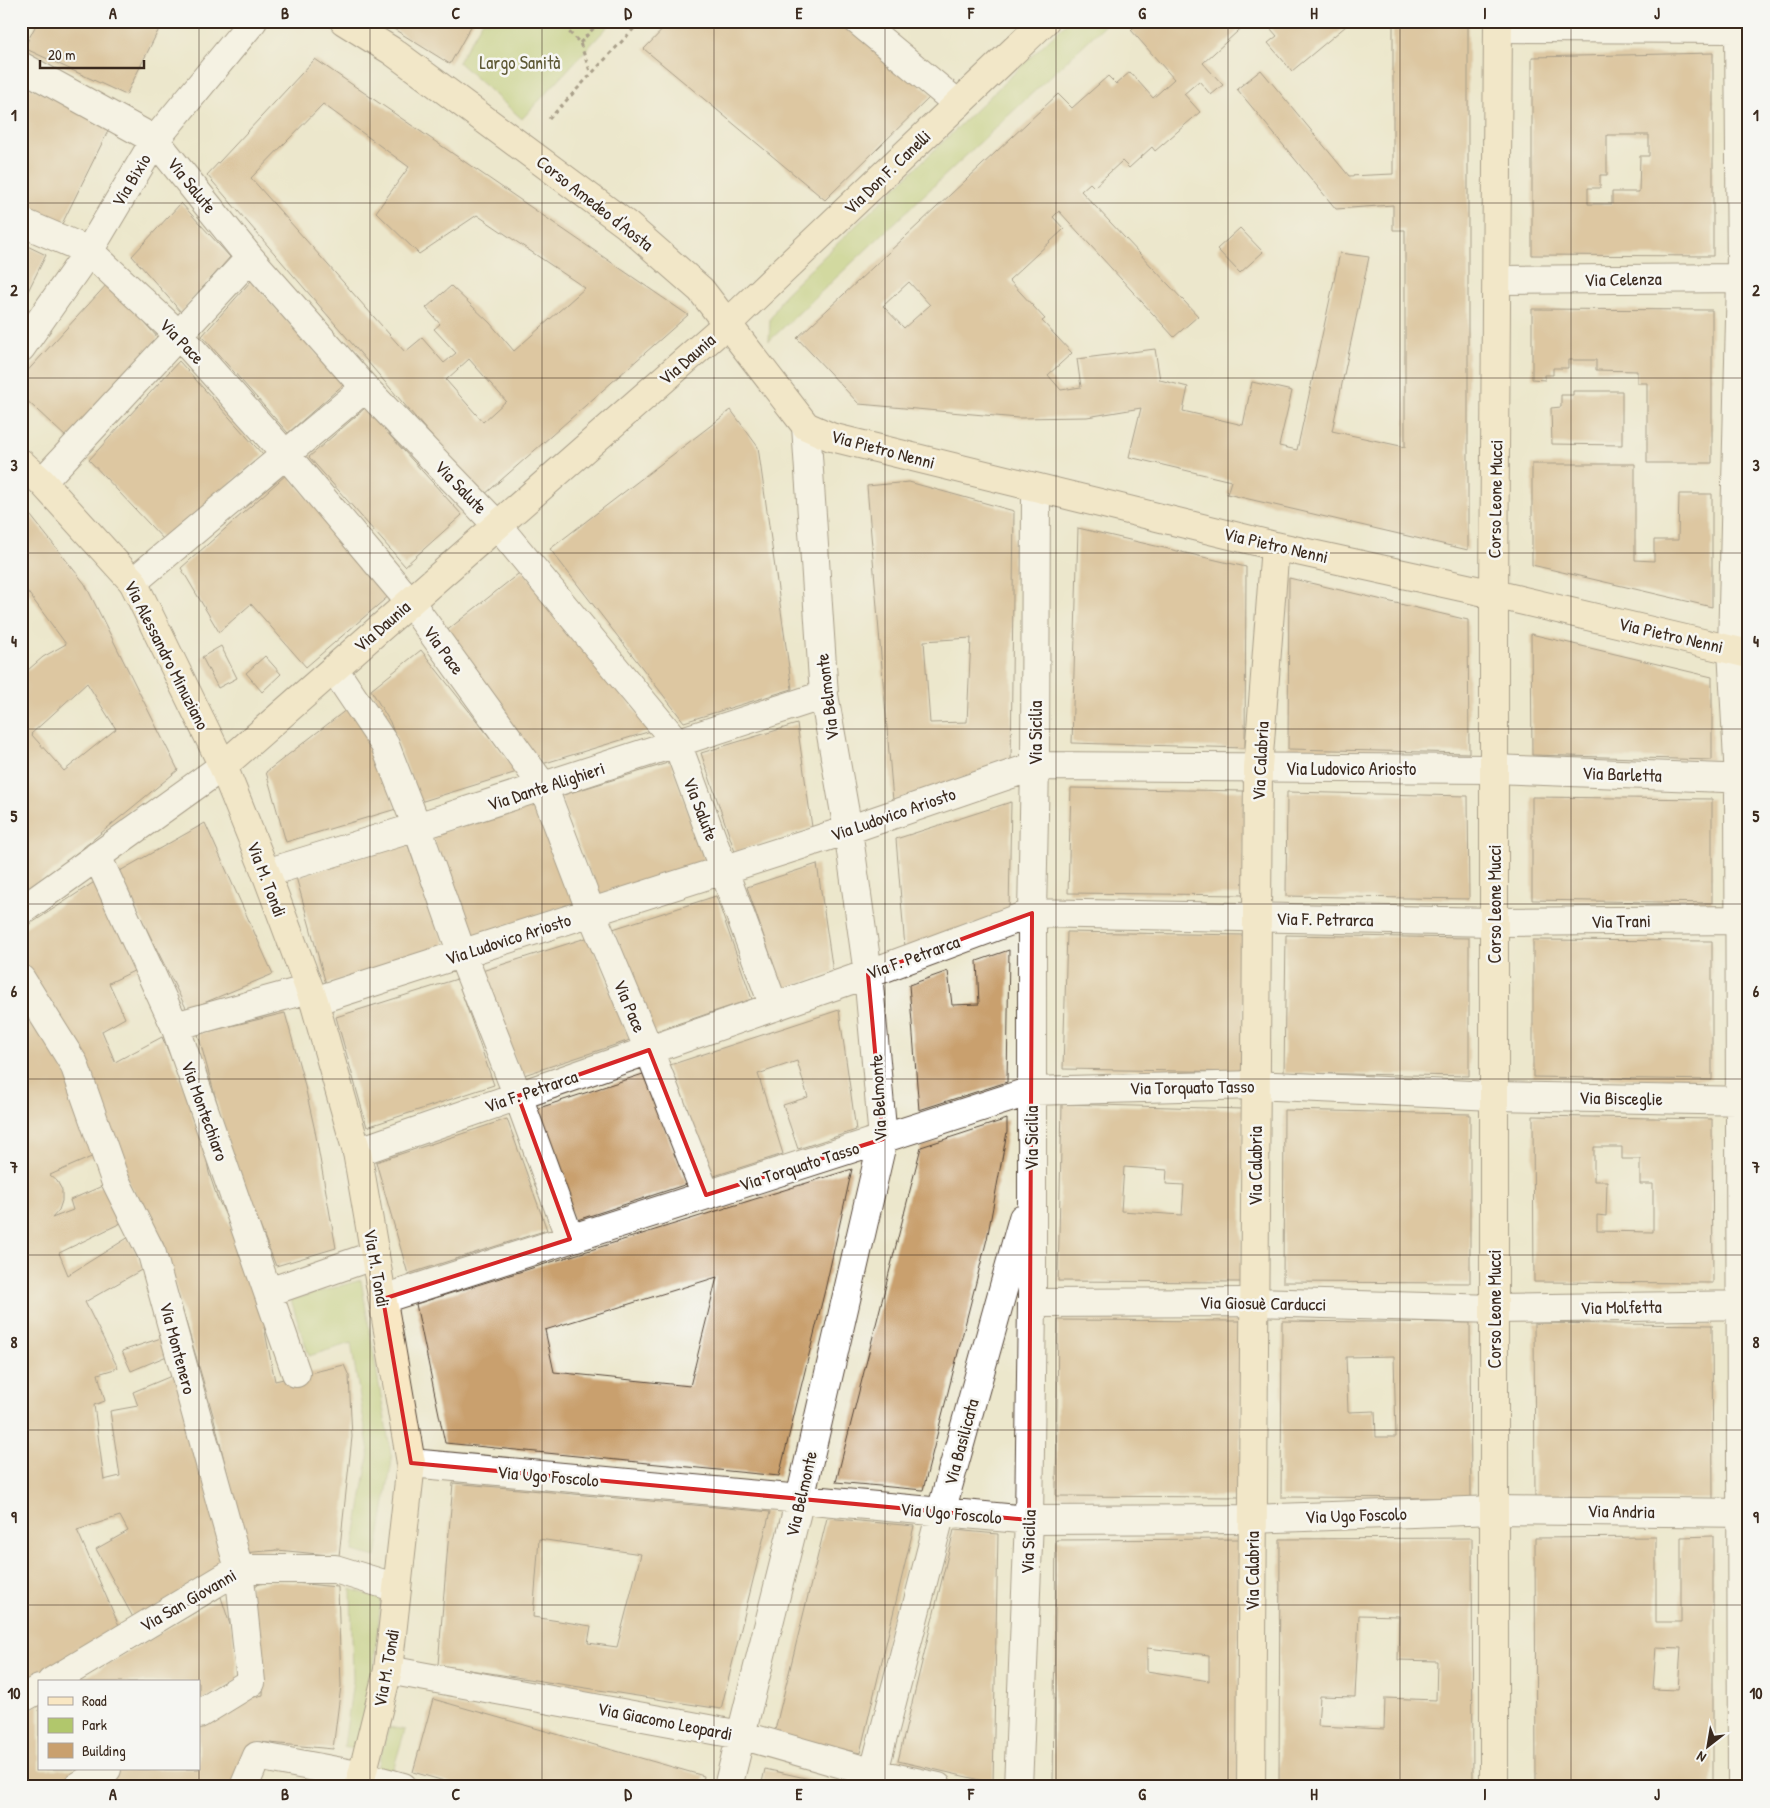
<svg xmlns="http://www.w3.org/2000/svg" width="1770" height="1808" font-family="'Patrick Hand',sans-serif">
	<rect width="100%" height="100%" fill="#f6f6f2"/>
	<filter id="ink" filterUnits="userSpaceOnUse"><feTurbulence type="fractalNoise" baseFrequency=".02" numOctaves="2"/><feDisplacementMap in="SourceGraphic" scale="10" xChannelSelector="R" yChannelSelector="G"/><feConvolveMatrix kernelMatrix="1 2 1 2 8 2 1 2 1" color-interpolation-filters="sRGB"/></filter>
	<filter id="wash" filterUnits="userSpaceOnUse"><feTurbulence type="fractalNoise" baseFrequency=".0096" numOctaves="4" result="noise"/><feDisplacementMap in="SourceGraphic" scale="20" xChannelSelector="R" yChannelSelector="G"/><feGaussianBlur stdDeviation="1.12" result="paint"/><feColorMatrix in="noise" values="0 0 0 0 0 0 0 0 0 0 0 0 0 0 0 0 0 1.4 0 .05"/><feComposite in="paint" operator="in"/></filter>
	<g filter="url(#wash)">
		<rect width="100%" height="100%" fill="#ece7cc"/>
		<path fill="#b1c76c" stroke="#767845" d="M483,21H613L522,119L458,62Z
			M1068,21H1109L769,341L770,319L784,295Z
			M361,1280L392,1460L376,1557L353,1551L369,1452L351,1343L309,1356L291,1300Z
			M351,1589L381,1599L373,1674L356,1750L344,1746L353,1681Z
			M389,1727L405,1730L388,1787H371Z"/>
		<g id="blocks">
			<path fill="#c9a06e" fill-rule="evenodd" d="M38,21H163L126,95L24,48Z
				M381,21H474L450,64Z
				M671,21H841L932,95L825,200L644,49Z
				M1140,21H1249L1203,63L1223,85L1211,95L1199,81L1184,94L1200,112L1155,151L1152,147L1129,168L1122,161L1094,187L1090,183L1081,191L1198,316L1174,337L1059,211L1053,217L1064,229L1009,280L1045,319L1042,321L1072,353L1048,375L1061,390L1081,387L1077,359L1155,349L1160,380L1188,387L1183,411L1243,425L1252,382L1292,391L1279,446L1297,450L1340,253L1369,257L1332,431L1405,447V230H1393V205L1336,209L1237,89L1261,70L1349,176L1393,174V21H1468V550L1227,494L1231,481L1129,457L1141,408L1087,417L1018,418L859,404L797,338L1058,94L1072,108L1108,76L1116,84L1130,72L1153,98L1174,79L1131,30ZM909,282L930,305L904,328L883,306Z
				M1264,21H1352L1292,71L1268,43L1277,36Z
				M1713,53V256L1532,255V57ZM1607,135H1649V156H1640L1639,192H1612V204H1588V188H1600V175H1607Z
				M315,59L688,315L483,496L207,175ZM323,104L409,167L376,212L419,254L477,215L585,288L514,351L490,323L451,286L426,308L440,324L434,329L456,353L444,363L422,338L405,352L251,178ZM469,359L506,401L483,422L446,380Z
				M21,83L111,125L61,226L21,208Z
				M181,203L230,257L181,312L132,256Z
				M1240,228L1263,252L1240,273L1217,249Z
				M21,243L46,255L21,305Z
				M251,281L344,384L288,433L202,336Z
				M109,282L158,338L68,439L21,395V378Z
				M1532,309L1712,310V463H1647V383H1637V371L1596,370V360H1568V368H1553V375H1545V380L1532,379Z
				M179,361L263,455L165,541L89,460Z
				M1573,391H1622V445L1552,444L1551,408L1561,407V395H1573Z
				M365,408L462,515L405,566L309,457Z
				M731,410L758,447L792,689L684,722L550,549Z
				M1532,464H1635V560L1654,561V540H1678L1679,494H1712V607L1532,565Z
				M287,474L391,594L306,667L251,604L219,632L181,568Z
				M909,482L1014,511L1011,762L893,801L867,486ZM971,638L967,722L930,723L924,641Z
				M21,506L31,516L85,584L178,770L62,865L21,893V676L43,657L66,644L21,583ZM87,683L116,729L64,771L31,734Z
				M1078,528L1246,567L1245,748L1072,743Z
				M523,570L651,731L542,764L440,636Z
				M1289,578L1468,620L1469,753L1288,749Z
				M1531,634L1712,677V760L1532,755Z
				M221,646L237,678L218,688L202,657Z
				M421,650L517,772L420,802L390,722L371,690Z
				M265,656L281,674L262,692L246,673Z
				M351,706L368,733L396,809L286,842L266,772Z
				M797,724L812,827L735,852L701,753Z
				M671,762L705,861L599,896L560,796Z
				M1071,788L1245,791L1244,895L1068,893Z
				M1287,792L1468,796L1469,899L1286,896Z
				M1532,797L1712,799V903L1532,900Z
				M1011,802L1009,912L905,948L896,839Z
				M537,803L576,903L470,937L432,835Z
				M205,823L273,974L187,1010L118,872Z
				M407,843L445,946L326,984L296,877Z
				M817,864L833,972L782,990L747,887Z
				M99,879L142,967L109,983L125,1018L102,1031L115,1062L162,1037L187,1094L195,1126H201L209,1173L217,1197L242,1250L269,1326L264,1327L275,1381L344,1365L349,1376L352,1437L339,1556L277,1550L244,1553L232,1492L213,1415L163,1243L124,1174L73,1047L21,958V930Z
				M716,896L752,999L653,1032L613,929Z
				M1067,932L1244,935L1243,1072L1063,1069Z
				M1286,935L1469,938V1076L1284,1073Z
				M589,937L630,1040L521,1076L482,971Z
				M1533,940L1712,941V1080L1533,1077Z
				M1009,950L1007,1082L919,1110L909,985L948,971L952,1005L979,1004L977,961Z
				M457,979L494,1085L367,1127L336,1017Z
				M21,998L72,1084L96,1155L50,1175L57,1181L62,1190V1201L59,1210L52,1218L73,1210L70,1200L107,1184L123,1222L59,1253L68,1275L129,1237L143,1269L85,1302L118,1368L98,1374L105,1401L94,1405L104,1480L120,1476L110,1411L138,1406L133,1392L181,1372L225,1566L135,1621L96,1549L128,1531L120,1516L77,1530L121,1630L21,1691Z
				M839,1010L856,1130L798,1149L783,1105L808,1097L797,1061L758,1074L783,1154L711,1177L667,1066Z
				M285,1013L304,1082L315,1131L336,1248L276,1266L230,1150L198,1034Z
				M643,1074L687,1184L574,1221L533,1110Z
				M1062,1104L1243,1109L1241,1282L1058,1281ZM1124,1167L1167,1170L1166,1184L1184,1185L1182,1215L1121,1211Z
				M1284,1110L1470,1114V1283L1283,1282Z
				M1533,1116L1712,1119L1713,1283L1534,1282ZM1594,1147H1622V1159H1640V1184H1653V1232L1597,1231V1215L1606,1216L1607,1181H1594Z
				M507,1119L547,1230L408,1274L376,1162Z
				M1007,1119V1132L987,1239L923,1490L836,1482L921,1147Z
				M852,1169L825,1290L779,1476L445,1443L416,1304ZM717,1277L690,1386L554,1372L545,1330Z
				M1058,1320L1241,1321L1240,1497L1056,1496Z
				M1282,1321L1470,1323L1471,1498L1281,1497ZM1394,1356L1396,1437H1376L1375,1411L1348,1412L1346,1357Z
				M1534,1323L1712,1325L1713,1499H1535Z
				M170,1335L174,1353L131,1371L122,1351Z
				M453,1483L770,1512L721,1709L438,1665ZM539,1539L641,1554L617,1647L588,1643L591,1626L533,1617Z
				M827,1518L914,1526L860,1753L774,1734Z
				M954,1530L998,1534L993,1783L898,1761Z
				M1713,1536V1787H1536L1535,1538L1656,1537V1622H1681V1537ZM1656,1647L1681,1648L1678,1690L1653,1689Z
				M1472,1538L1473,1787H1279L1280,1539ZM1359,1615L1399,1616L1398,1660L1437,1661L1436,1700L1385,1698L1384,1729L1318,1726L1320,1696L1355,1697Z
				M1239,1539L1238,1787H1053L1056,1540ZM1147,1648L1209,1655V1681L1147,1671Z
				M272,1581L338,1587L341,1686L333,1749L259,1742L240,1787H94L123,1769H199V1725L246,1699L263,1695L264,1671L249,1587Z
				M221,1597L233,1634L238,1680L199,1702V1682H78Z
				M433,1699L704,1776L702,1787H465L413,1772Z
				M39,1704V1769H85L56,1787H21V1714Z
				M765,1769L841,1786V1787H761Z"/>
		</g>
	</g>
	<g filter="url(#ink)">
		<use href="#blocks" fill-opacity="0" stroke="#564638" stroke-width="1"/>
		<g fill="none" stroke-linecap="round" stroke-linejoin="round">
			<defs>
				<path id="street" d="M858,21L958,104
					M1498,28L1739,29L1741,278L1732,649L1739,779L1742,1787
					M21,66L155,140L250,258L365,388L497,525L677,743L774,1007
					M21,222L89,251L179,335L286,455L410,602L543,786L591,912L649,1050L706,1195
					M1497,280L1749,278
					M21,348L89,251L155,140L253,21
					M42,482L250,258
					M133,582L365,388
					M334,669L385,745L417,827L462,954L518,1096L570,1239
					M97,856L175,1026L296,1373
					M266,873L417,827L824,695
					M21,911L223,766
					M21,979L74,1064L115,1180L152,1254L239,1569L251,1682L199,1714
					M314,1001L848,830L1035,766L1494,769L1749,779
					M175,1026L309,989
					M357,1152L868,974L1032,913L1494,922L1749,920
					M269,1292L375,1255
					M383,1299L1031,1091L1255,1085L1494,1096L1749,1101
					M1032,1303L1254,1302L1494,1309L1749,1305
					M411,1463L1029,1520L1252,1519L1494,1510L1749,1513
					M388,1670L741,1735L874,1773L938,1787
					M51,1682L239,1569H335L397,1588
					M21,1699L39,1689
					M77,1787L107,1769
					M244,1787L257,1756L363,1776L403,1787
					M728,1787L800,1499L883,1139L868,974L848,830L824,695L806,426
					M870,1787L941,1512L1023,1218
					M1018,1787L1029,1520L1032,1303V913L1035,766L1036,488"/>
				<path id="secondary" d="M344,21L392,51L627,225L701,290L806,426L831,437L1275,546L1494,594L1749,654
					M21,463L42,482L133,582L223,766L266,873L314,1001L357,1152L411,1463L388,1670L359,1787
					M223,766L728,323L1045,21
					M1251,1787L1258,768L1275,546
					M1494,1787V594L1498,21"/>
			</defs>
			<use href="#street" stroke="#564638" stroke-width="30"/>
			<use href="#secondary" stroke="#564638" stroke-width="30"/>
			<path stroke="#564638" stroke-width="3" stroke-dasharray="4 4" stroke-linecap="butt" d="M558,21L580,43L591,74
				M580,43L600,21
				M549,119L641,21"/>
			<use href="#street" stroke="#fff" stroke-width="28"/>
			<use href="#secondary" stroke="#f9e7c3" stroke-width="28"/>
		</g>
	</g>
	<path d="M0 0H1770V1808H0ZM1032,913L1029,1520L411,1463L383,1299L570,1239L518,1096L649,1050L706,1195L883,1139L868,974Z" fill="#ece7cc" fill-opacity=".55" fill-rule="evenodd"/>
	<path fill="none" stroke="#d62828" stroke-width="4" stroke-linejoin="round" d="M1032,913L1029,1520L411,1463L383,1299L570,1239L518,1096L649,1050L706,1195L883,1139L868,974Z"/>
	<path fill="none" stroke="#3b2a1e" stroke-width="1" stroke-opacity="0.55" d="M199,21V1787M370,21V1787M542,21V1787M714,21V1787M885,21V1787M1056,21V1787M1228,21V1787M1400,21V1787M1571,21V1787M21,203H1749M21,378H1749M21,553H1749M21,729H1749M21,904H1749M21,1079H1749M21,1255H1749M21,1430H1749M21,1605H1749"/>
	<g text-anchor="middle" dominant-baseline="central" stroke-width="5" stroke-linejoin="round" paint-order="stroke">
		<g font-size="18" fill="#5e5935" stroke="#f6f6f2">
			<text x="520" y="62">Largo Sanità</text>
		</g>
		<g font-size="18" fill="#3b2a1e" stroke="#f6f6f2">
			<text transform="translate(887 172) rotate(-44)">Via Don F. Canelli</text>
			<text transform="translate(131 180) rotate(-59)">Via Bixio</text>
			<text transform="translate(192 185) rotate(51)">Via Salute</text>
			<text transform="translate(595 203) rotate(38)">Corso Amedeo d'Aosta</text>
			<text transform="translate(1623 279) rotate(-1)">Via Celenza</text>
			<text transform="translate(182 341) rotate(46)">Via Pace</text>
			<text transform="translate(687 359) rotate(-41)">Via Daunia</text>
			<text transform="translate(883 449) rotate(15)">Via Pietro Nenni</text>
			<text transform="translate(461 487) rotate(46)">Via Salute</text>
			<text transform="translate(1495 499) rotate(-89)">Corso Leone Mucci</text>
			<text transform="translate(1276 545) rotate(13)">Via Pietro Nenni</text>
			<text transform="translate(382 626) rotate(-41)">Via Daunia</text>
			<text transform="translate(1671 635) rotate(13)">Via Pietro Nenni</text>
			<text transform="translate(444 650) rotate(54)">Via Pace</text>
			<text transform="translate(167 655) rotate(63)">Via Alessandro Minuziano</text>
			<text transform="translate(827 697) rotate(-97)">Via Belmonte</text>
			<text transform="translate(1035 733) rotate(-90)">Via Sicilia</text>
			<text transform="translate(1260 761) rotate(-87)">Via Calabria</text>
			<text x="1351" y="768">Via Ludovico Ariosto</text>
			<text transform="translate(1622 774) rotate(2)">Via Barletta</text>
			<text transform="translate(546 786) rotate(-18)">Via Dante Alighieri</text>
			<text transform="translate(701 809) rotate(69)">Via Salute</text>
			<text transform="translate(893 814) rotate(-19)">Via Ludovico Ariosto</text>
			<text transform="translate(267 879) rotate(69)">Via M. Tondi</text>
			<text transform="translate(1494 904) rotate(-90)">Corso Leone Mucci</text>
			<text transform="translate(1325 919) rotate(1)">Via F. Petrarca</text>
			<text transform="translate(1621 921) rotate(-1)">Via Trani</text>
			<text transform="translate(508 939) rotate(-18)">Via Ludovico Ariosto</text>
			<text transform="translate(913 957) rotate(-20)">Via F. Petrarca</text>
			<text transform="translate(630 1006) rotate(67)">Via Pace</text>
			<text transform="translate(1192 1087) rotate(-1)">Via Torquato Tasso</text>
			<text transform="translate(531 1091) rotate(-19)">Via F. Petrarca</text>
			<text transform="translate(878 1098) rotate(-93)">Via Belmonte</text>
			<text transform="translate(1621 1098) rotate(1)">Via Bisceglie</text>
			<text transform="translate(205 1111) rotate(70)">Via Montechiaro</text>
			<text transform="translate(1031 1138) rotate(-90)">Via Sicilia</text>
			<text transform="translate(799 1166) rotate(-18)">Via Torquato Tasso</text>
			<text transform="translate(1255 1166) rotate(-90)">Via Calabria</text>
			<text transform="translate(377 1268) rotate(80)">Via M. Tondi</text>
			<text transform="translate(1263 1303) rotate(1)">Via Giosuè Carducci</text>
			<text transform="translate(1621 1307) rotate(-1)">Via Molfetta</text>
			<text transform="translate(1494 1309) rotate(-90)">Corso Leone Mucci</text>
			<text transform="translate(178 1348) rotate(75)">Via Montenero</text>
			<text transform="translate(961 1442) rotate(-75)">Via Basilicata</text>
			<text transform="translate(548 1476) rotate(5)">Via Ugo Foscolo</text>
			<text transform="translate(801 1494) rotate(-77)">Via Belmonte</text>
			<text transform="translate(1621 1511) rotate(1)">Via Andria</text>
			<text transform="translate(951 1513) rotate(5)">Via Ugo Foscolo</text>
			<text transform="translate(1356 1515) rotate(-2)">Via Ugo Foscolo</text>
			<text transform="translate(1028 1542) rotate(-88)">Via Sicilia</text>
			<text transform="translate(1252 1571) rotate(-90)">Via Calabria</text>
			<text transform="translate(188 1600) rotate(-30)">Via San Giovanni</text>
			<text transform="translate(386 1668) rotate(-80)">Via M. Tondi</text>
			<text transform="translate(665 1721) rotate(11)">Via Giacomo Leopardi</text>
		</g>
	</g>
	<rect width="1770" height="1808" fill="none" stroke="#f6f6f2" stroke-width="55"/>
	<rect x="38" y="1680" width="162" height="90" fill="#f6f6f2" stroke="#aba49d"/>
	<rect x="48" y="1697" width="25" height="8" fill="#f9e7c3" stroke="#aba49d"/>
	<text x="82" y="1706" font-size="15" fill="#3b2a1e">Road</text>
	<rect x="48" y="1718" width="25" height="15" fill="#b1c76c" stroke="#aba49d"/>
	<text x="82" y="1730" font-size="15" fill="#3b2a1e">Park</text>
	<rect x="48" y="1743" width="25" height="15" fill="#c9a06e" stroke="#aba49d"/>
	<text x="82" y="1756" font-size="15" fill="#3b2a1e">Building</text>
	<g transform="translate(1708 1746) rotate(211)" stroke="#f6f6f2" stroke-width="4" paint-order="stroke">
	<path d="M0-4L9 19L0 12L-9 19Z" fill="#3b2a1e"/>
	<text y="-8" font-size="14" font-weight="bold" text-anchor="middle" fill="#3b2a1e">N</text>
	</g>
	<path d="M40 60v8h104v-8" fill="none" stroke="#3b2a1e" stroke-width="2.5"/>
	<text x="48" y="60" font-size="15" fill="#3b2a1e" stroke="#f6f6f2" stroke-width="4" paint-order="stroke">20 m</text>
	<rect x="28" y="28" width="1714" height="1752" fill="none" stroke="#3b2a1e" stroke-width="2"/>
	<g font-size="16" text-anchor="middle" font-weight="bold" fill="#3b2a1e">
		<text x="113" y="19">A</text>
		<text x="285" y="19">B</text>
		<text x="456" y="19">C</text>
		<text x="628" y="19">D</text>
		<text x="799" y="19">E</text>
		<text x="971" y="19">F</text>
		<text x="1142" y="19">G</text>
		<text x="1314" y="19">H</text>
		<text x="1485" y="19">I</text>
		<text x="1657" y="19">J</text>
		<text x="14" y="121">1</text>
		<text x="1756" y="121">1</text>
		<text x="14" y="296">2</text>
		<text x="1756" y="296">2</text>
		<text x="14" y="471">3</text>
		<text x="1756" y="471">3</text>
		<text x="14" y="647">4</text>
		<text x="1756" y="647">4</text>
		<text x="14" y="822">5</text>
		<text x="1756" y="822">5</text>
		<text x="14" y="997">6</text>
		<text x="1756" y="997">6</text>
		<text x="14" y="1173">7</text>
		<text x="1756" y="1173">7</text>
		<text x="14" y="1348">8</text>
		<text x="1756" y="1348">8</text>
		<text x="14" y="1523">9</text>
		<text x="1756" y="1523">9</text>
		<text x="14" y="1699">10</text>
		<text x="1756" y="1699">10</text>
		<text x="113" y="1800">A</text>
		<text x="285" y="1800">B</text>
		<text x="456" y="1800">C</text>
		<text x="628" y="1800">D</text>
		<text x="799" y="1800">E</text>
		<text x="971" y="1800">F</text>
		<text x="1142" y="1800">G</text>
		<text x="1314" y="1800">H</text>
		<text x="1485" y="1800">I</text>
		<text x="1657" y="1800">J</text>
	</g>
</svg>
